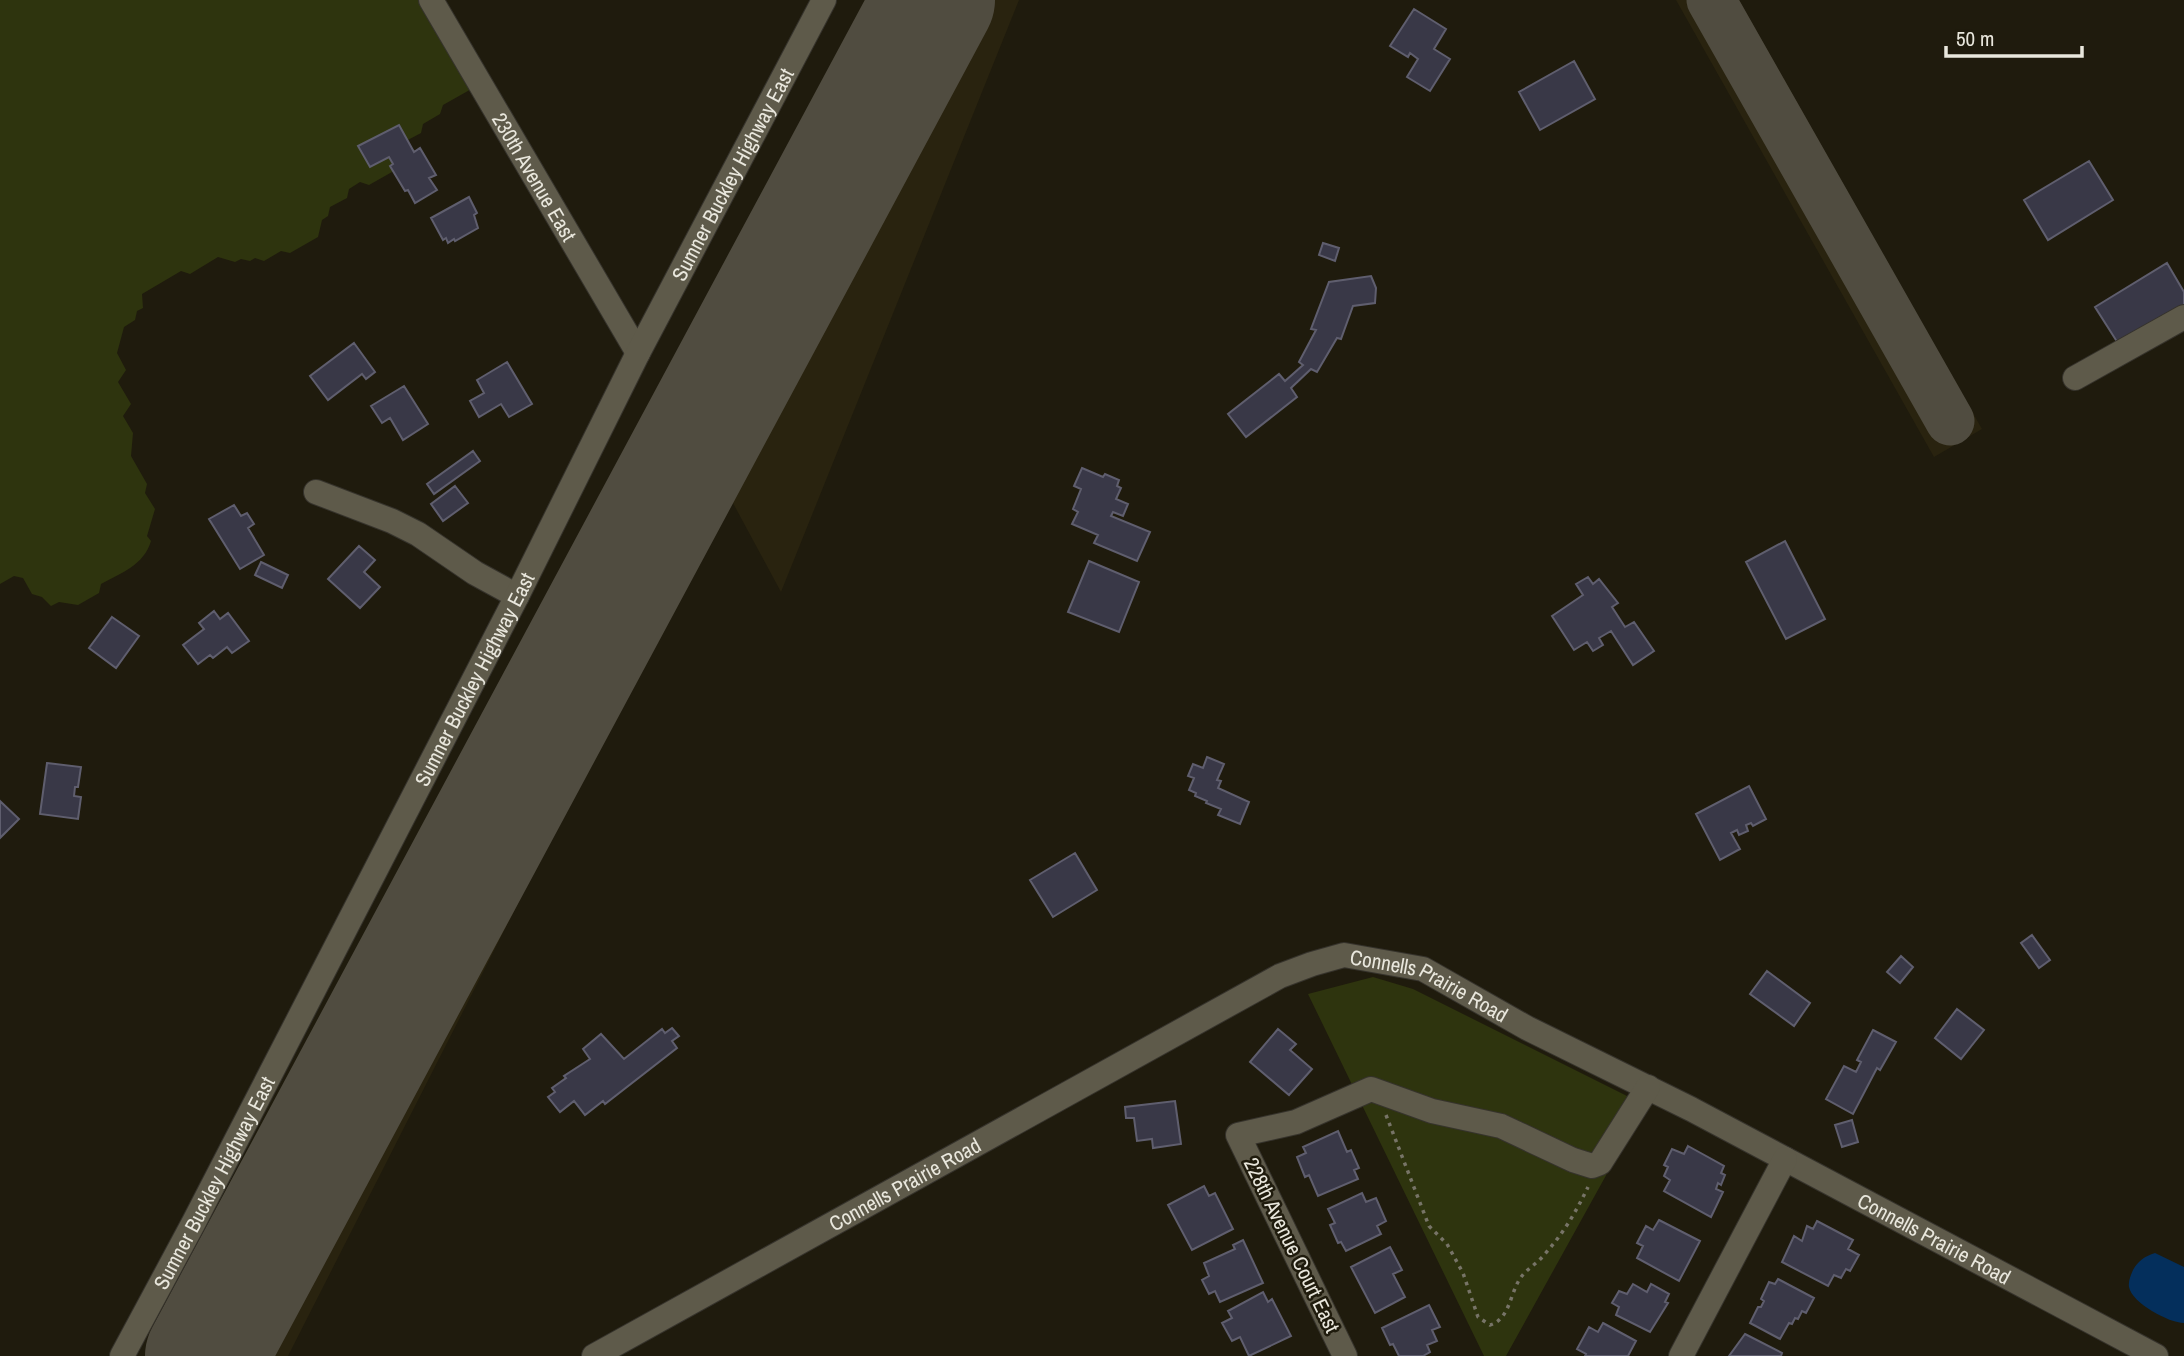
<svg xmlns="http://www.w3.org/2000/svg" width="2184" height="1356" font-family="'Archivo Narrow',sans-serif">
	<rect width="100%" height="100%" fill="#1f1b0d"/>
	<path fill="#29230f" d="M921,0H1019L781,592L727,492L288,1356H203Z
		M1676,0H1739L1982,429L1934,457Z"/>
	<path fill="#2e340e" d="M0,0H426L482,83L443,105L440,114L423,124L421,133L404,142L392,172L369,185L360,182L349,189L347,198L330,207L328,216L322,220L318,237L290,253L281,251L264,261L255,258L250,261L241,259L235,262L218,257L190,274L181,271L142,294L143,308L137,311L135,320L124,327L117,353L126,370L118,382L131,404L123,416L133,433L131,456L147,484L145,493L155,509L147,536L151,541C144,565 121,573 101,584L99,593L78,605L59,602L51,606L42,597L32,594L23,578L14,576L0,584Z
		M1373,977L1413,989L1645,1105L1506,1356H1484L1308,994Z"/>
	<path fill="#042f5c" d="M2155,1253L2184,1267V1323C2169,1323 2132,1303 2129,1287C2128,1281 2131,1275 2133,1270C2138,1261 2145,1256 2155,1253Z"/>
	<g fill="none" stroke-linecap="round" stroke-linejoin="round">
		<path stroke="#504c40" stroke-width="49" d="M1711,0L1950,421"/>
		<path stroke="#504c40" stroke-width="122" d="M206,1356L934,0"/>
	</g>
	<path fill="#393847" stroke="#5f5e6e" stroke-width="2" d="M1414,9L1446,29L1434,49L1450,59L1430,91L1407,77L1418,59L1410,53L1408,57L1390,46Z
		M1574,61L1595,99L1540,130L1519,92Z
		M399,125L414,152L420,148L436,175L429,178L437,190L415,203L408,190L405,191L390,166L393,164L389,157L370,167L358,146Z
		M2089,161L2113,200L2048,240L2024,200Z
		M469,197L477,213L474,215L478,228L455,241L454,239L448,243L446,238L443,240L431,218Z
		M1323,243L1339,248L1335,261L1319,255Z
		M2167,263L2184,292V309L2121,348L2095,307Z
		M1371,276L1376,288L1375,303L1353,306L1341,339L1337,338L1317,372L1311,369L1291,388L1297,397L1246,437L1228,414L1279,374L1285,381L1303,365L1299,362L1316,330L1311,329L1329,282Z
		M354,343L375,372L366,379L362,374L328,400L310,376Z
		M507,362L532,404L509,417L501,404L479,417L470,401L484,393L477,380Z
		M404,386L428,424L403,440L390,418L382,423L371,406Z
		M473,451L480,461L434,494L427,484Z
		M1082,468L1103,477L1105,474L1119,480L1117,486L1121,488L1116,499L1128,504L1123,516L1113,512L1111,516L1150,532L1137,561L1094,543L1098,535L1072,524L1078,512L1073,509L1081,489L1074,486Z
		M455,486L468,503L443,521L431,504Z
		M234,505L241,516L247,513L254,524L248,528L264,555L240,569L209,519Z
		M1785,541L1825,619L1786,639L1746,562Z
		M359,546L375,560L364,572L380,587L360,608L328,579Z
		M1089,561L1139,582L1119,632L1068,612Z
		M261,562L288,575L282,588L255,575Z
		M1588,577L1593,584L1599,579L1618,603L1612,607L1625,627L1634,622L1654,651L1633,665L1611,631L1599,638L1603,645L1593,651L1587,642L1574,650L1552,616L1583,595L1576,584Z
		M214,611L220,619L228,613L249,641L232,653L227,647L213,658L210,655L198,664L183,645L204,629L199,623Z
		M112,617L139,636L116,668L89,648Z
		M1207,757L1224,764L1217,780L1221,781L1218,788L1249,802L1240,824L1218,815L1221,809L1206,803L1207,801L1195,796L1196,793L1189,790L1194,778L1188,776L1193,764L1203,768Z
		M47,763L81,767L78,787H75L74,796L81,797L78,819L40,814Z
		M1749,786L1766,819L1753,826L1751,823L1746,825L1748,831L1739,835L1737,830L1731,833L1740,849L1720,860L1696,814Z
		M0,801L19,819L0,838Z
		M1075,853L1097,890L1053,917L1030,880Z
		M2032,935L2050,960L2039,968L2021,943Z
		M1901,956L1913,967L1900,983L1887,972Z
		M1767,971L1810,1003L1794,1026L1750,994Z
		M1957,1009L1984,1030L1961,1059L1935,1038Z
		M672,1028L679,1036L672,1041L677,1048L605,1104L603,1101L585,1115L574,1101L560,1112L548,1097L555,1092L552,1088L566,1078L564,1076L590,1059L583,1049L601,1034L624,1059L662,1029L665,1033Z
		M1278,1029L1296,1044L1290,1050L1312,1069L1289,1095L1250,1062Z
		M1873,1030L1896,1042L1880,1070L1877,1068L1853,1114L1826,1099L1844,1066L1856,1072L1861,1062L1857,1060Z
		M1175,1101L1181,1144L1153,1148L1152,1139L1137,1141L1134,1118H1126L1125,1107Z
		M1852,1120L1858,1142L1842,1147L1835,1125Z
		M1338,1131L1347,1152L1351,1150L1359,1168L1354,1170L1358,1179L1318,1196L1309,1175L1305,1177L1297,1157L1306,1153L1303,1147Z
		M1688,1146L1724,1166L1721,1173L1725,1175L1721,1185L1718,1183L1716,1189L1723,1192L1711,1217L1664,1191L1670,1180L1664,1176L1668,1167L1664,1165L1672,1149L1684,1154Z
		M1204,1186L1209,1196L1215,1193L1233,1229L1192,1250L1168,1205Z
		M1362,1193L1366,1202L1376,1198L1386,1221L1377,1226L1381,1234L1346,1251L1341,1242L1338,1243L1330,1225L1335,1223L1328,1209Z
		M1659,1220L1700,1241L1679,1281L1637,1258L1643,1246L1637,1243L1646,1226L1653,1230Z
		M1817,1221L1853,1240L1848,1249L1859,1255L1850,1271L1846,1269L1841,1278L1834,1275L1828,1286L1782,1262L1794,1236L1802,1241L1807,1226L1813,1229Z
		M1243,1240L1263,1283L1220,1302L1215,1291L1209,1294L1202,1280L1209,1276L1204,1263L1235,1249L1233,1245Z
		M1390,1247L1402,1270L1393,1274L1405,1297L1375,1313L1351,1267Z
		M1778,1279L1814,1298L1806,1313L1802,1311L1798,1319L1795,1318L1792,1324L1789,1323L1780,1339L1750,1323L1758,1307H1761L1764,1301L1761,1299L1769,1282L1775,1284Z
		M1633,1284L1647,1292L1651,1284L1669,1294L1665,1302L1668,1303L1650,1332L1616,1315L1619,1307L1612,1303L1619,1291L1627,1294Z
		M1263,1292L1268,1302L1272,1299L1291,1336L1249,1356L1240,1337L1232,1341L1222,1323L1232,1318L1228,1311Z
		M1429,1305L1440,1327L1432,1330L1437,1341L1427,1345L1430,1352L1423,1356H1399L1393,1344L1390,1345L1382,1328Z
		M1603,1323L1636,1341L1628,1356H1585L1586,1354L1577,1349L1589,1327L1598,1332Z
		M1745,1334L1782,1353L1781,1356H1729Z"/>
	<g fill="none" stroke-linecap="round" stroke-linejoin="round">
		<defs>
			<g id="minor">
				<path id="s1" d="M431,0L638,353"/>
				<path d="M2075,378L2184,317"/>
				<path d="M316,492L392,521L418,534L475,573L517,596"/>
				<path id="s2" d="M122,1356L194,1222L517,596L638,353L824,0"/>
				<path id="s3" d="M594,1356L1280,976L1312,964L1344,955L1423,969L1527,1028L1691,1109L2156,1356"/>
				<path d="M1345,1356L1238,1135L1296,1122L1371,1089L1432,1111L1501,1126L1573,1160L1592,1166L1600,1163L1648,1087"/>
				<path d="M1681,1356L1785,1159"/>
			</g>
		</defs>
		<use href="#minor" stroke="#36332c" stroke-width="26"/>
		<path stroke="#777467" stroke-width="3.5" stroke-dasharray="3.5 5" stroke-linecap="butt" d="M1386,1115L1429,1226L1447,1244L1463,1273L1478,1317L1490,1325C1508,1320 1510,1297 1518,1282C1524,1270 1536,1265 1544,1255C1563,1234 1576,1212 1588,1187"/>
		<use href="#minor" stroke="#5e5a4a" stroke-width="24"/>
	</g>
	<g text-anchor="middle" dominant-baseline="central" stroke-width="5" stroke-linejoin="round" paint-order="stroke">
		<g font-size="21" fill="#e9e7dd" stroke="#1f1b0d">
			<text stroke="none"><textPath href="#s2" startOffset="1330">Sumner Buckley Highway East</textPath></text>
			<text stroke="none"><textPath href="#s1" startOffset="205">230th Avenue East</textPath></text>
			<text stroke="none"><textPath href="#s2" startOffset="763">Sumner Buckley Highway East</textPath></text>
			<text stroke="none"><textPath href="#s3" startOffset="943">Connells Prairie Road</textPath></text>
			<text stroke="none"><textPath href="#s2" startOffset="196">Sumner Buckley Highway East</textPath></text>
			<text stroke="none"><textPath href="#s3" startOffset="355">Connells Prairie Road</textPath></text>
			<text stroke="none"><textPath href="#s3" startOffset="1510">Connells Prairie Road</textPath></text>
			<text transform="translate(1292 1245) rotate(64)">228th Avenue Court East</text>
		</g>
	</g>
	<path d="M1946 46v10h136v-10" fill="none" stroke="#e9e7dd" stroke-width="3.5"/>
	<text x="1956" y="46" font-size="21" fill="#e9e7dd" stroke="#1f1b0d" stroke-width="5" paint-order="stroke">50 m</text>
</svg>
